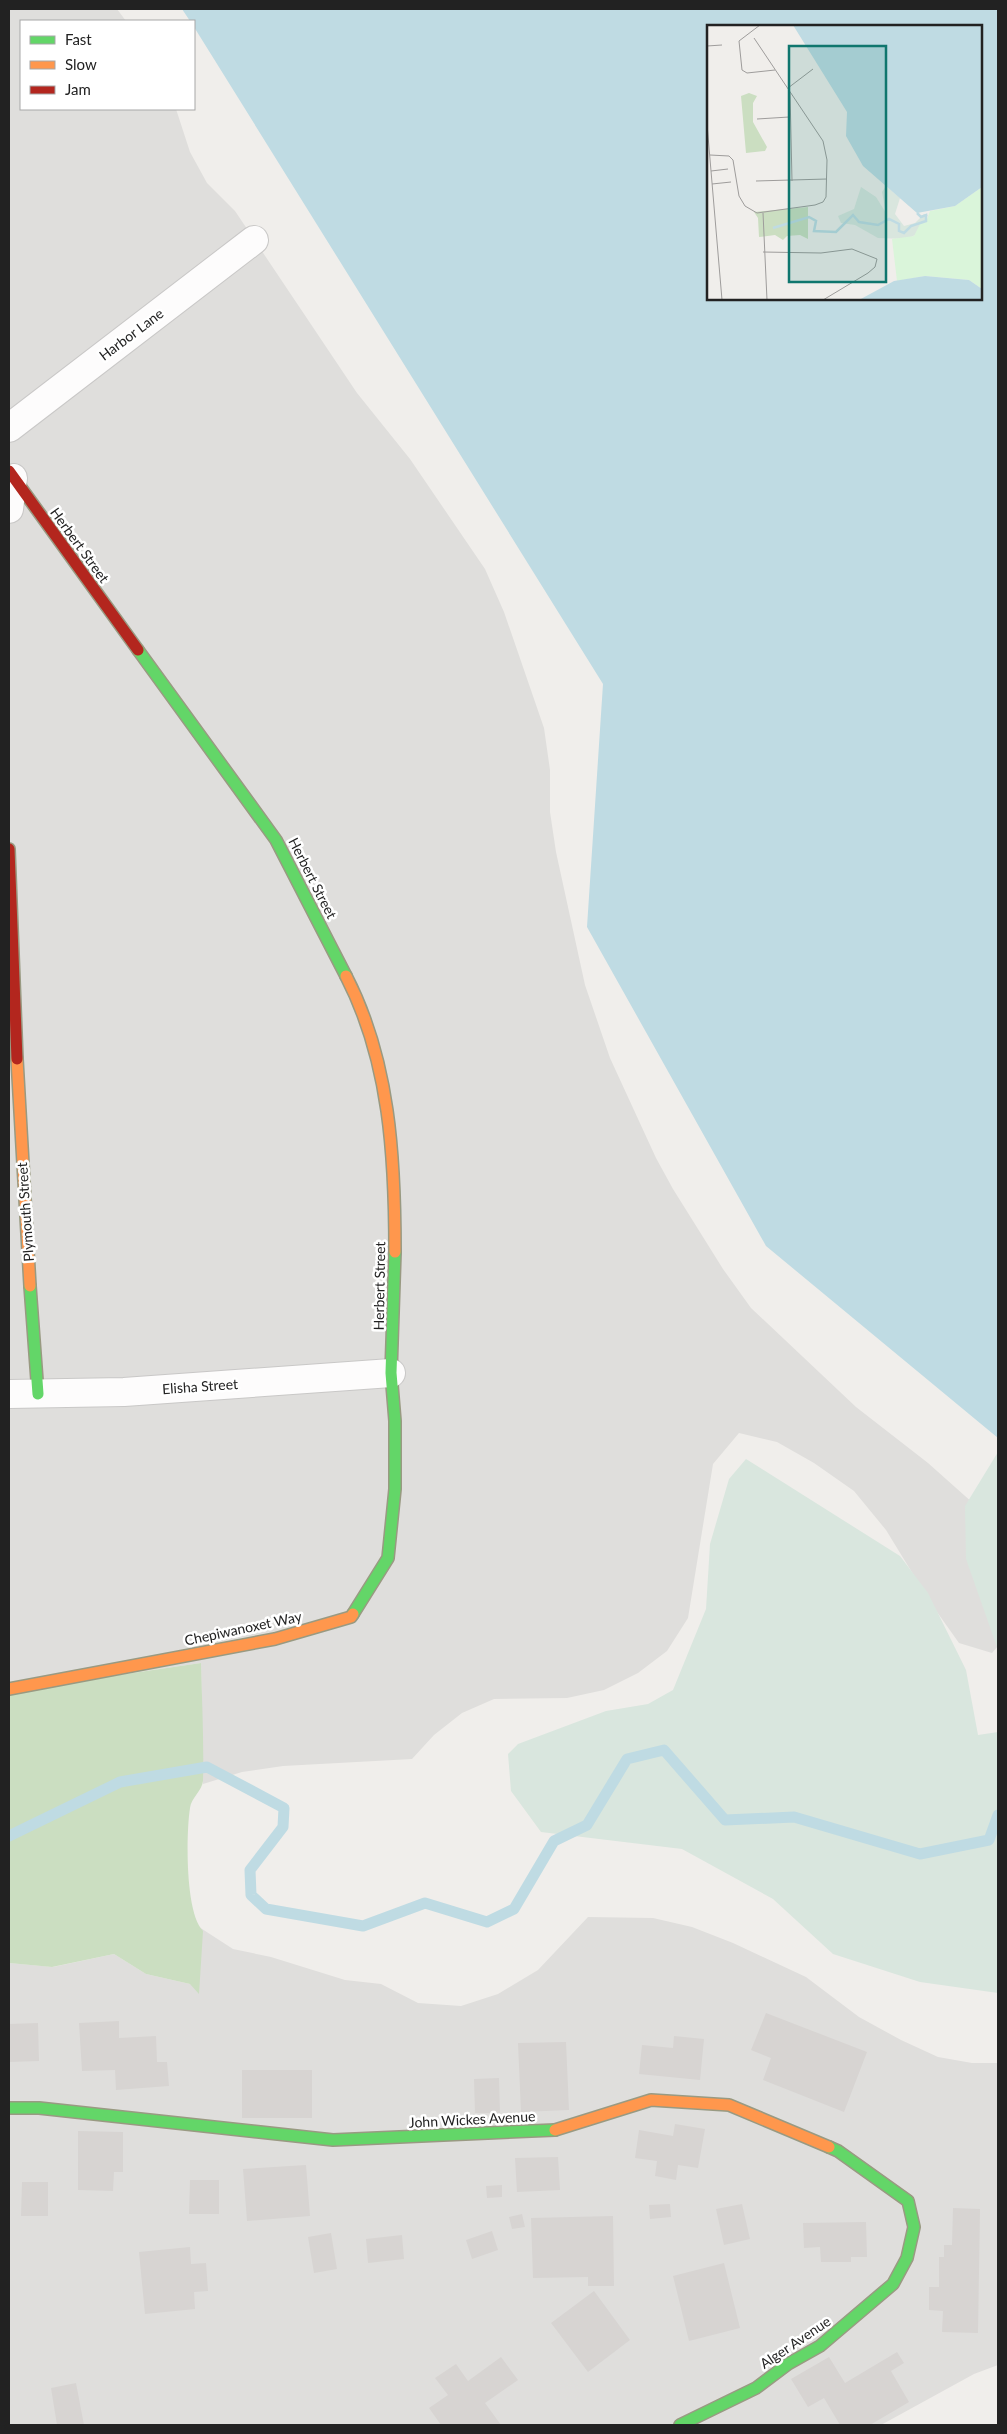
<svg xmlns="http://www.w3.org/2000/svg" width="1007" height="2434" font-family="Lato,sans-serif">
	<rect width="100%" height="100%" fill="#f0eeeb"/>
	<path fill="#dfdedc" d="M9,9H117L126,21H21V109H176L190,152L207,183L235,211L357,393L410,459L485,569L504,612L544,728L550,770V812L556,852L585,985L610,1058L656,1158L673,1189L723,1269L751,1308L856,1407L928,1463L983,1512L998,1646L992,1653L959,1643L932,1605L886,1530L854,1491L814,1463L777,1442L739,1433L713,1464L688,1618L667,1651L638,1673L604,1690L567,1698L494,1699L462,1713L434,1735L412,1759L283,1766L242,1772L203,1784L201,1663L9,1691Z
		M588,1917L653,1918L692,1927L733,1943L806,1977L859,2017L901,2040L938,2057L972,2063H998V2365L974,2374L881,2425H9V1963L53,1967L114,1954L146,1974L190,1984L199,1927L233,1949L271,1957L345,1980L381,1984L418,2003L461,2006L498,1994L538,1970Z"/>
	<path fill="#cbdec1" d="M201,1663C202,1702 204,1742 203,1781C202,1791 191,1798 190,1808C186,1834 185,1913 203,1931L199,1994L190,1984L146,1974L114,1954L52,1967L9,1963V1691Z"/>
	<path fill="#d9e6de" d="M998,1452V1650L966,1559L965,1506Z
		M746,1459L900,1556L928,1593L966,1670L978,1735L998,1732V1993L920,1982L833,1954L773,1899L682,1849L541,1832L511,1791L508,1754L518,1744L606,1711L648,1704L673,1690L706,1609L710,1544L729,1479Z"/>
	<path fill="#bfdbe3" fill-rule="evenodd" d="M182,9H998V1438L766,1246L587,927L603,684L194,27V21H190ZM708,26H981V299H708Z"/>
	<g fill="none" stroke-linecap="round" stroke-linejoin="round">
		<path stroke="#bfdbe3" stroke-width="11" d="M9,1836L120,1782L207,1767L284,1808L283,1827L250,1870L251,1895L266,1909L363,1926L425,1903L487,1922L514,1909L554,1841L587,1825L627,1759L664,1750L725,1820L794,1817L920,1854L989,1840L998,1815"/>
	</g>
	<path fill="#d7d4d2" d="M766,2013L867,2052L844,2112L763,2080L771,2058L751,2050Z
		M119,2021V2038L156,2036L157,2062H167L169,2086L116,2090L115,2070L82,2071L79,2023Z
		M38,2023L39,2061L9,2062V2024Z
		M674,2036L704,2039L700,2080L639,2074L642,2045L673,2048Z
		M566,2042L569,2110L521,2112L518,2043Z
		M242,2070H312V2118H242Z
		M499,2078L500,2113H475L474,2079Z
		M675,2124L705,2129L698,2168L678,2165L676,2180L655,2176L657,2161L635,2158L639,2130L673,2136Z
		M78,2131L123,2132V2172H114L113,2191L78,2190Z
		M558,2157L560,2190L517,2192L515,2158Z
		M306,2165L310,2216L247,2221L243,2169Z
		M190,2180H219V2214H189Z
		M22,2182H48V2216H21Z
		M502,2185V2197L487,2198L486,2186Z
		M670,2204L671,2217L650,2219L649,2205Z
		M742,2204L750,2239L724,2245L716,2209Z
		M953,2208L980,2209L978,2333L942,2332L943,2311L929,2310V2287H939V2257H944V2245H952Z
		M522,2214L525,2227L512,2229L509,2217Z
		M613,2216L614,2286H588V2277L533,2278L531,2218Z
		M866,2222L867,2257H851V2262H821L820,2247L804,2248L803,2223Z
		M492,2231L498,2250L472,2259L466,2240Z
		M331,2233L337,2269L314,2273L308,2237Z
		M402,2235L404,2259L368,2263L366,2239Z
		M190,2247L191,2264L206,2263L208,2291L194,2292L195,2309L145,2314L139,2252Z
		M724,2263L740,2328L689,2341L673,2276Z
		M594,2291L630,2340L588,2372L551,2323Z
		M897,2352L904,2363L891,2371L909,2402L870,2425H840L824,2398L808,2407L791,2379L829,2357L845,2383Z
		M501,2357L518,2380L485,2403L501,2425H441L429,2408L448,2395L435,2378L456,2364L468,2381Z
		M76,2383L84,2425H57L51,2388Z"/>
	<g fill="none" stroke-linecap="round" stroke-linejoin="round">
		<defs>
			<path id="street" d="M9,428L254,240
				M9,509L13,478
				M9,1394L124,1392L391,1373"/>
			<path id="fast" d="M138,650L276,840L346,976
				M30,1286L38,1394
				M353,1614L388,1558L395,1489V1421L391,1373L395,1252
				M9,2108H39L333,2140L555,2130
				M680,2425L756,2388L788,2364L820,2346L893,2284L907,2258L914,2227L908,2201L838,2151L829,2147"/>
			<path id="slow" d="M346,976C390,1061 395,1158 395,1252
				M17,1059L30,1286
				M9,1689L275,1639L351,1617L353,1614
				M555,2130L651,2100L729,2105L829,2147"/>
			<path id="jam" d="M9,471L138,650
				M9,849L17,1059"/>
		</defs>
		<use href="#street" stroke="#c9c8c7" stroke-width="30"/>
		<use href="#fast" stroke="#999a82" stroke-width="14"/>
		<use href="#slow" stroke="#999a82" stroke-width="14"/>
		<use href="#jam" stroke="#999a82" stroke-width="14"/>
		<use href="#street" stroke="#fdfcfc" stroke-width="28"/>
		<use href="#fast" stroke="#63d668" stroke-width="11"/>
		<use href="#slow" stroke="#ff974d" stroke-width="11"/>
		<use href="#jam" stroke="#b3261e" stroke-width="11"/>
	</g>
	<g text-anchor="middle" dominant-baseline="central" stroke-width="5" stroke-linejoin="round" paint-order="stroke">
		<g font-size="14" fill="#222" stroke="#fff">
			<text transform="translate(131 334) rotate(-37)">Harbor Lane</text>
			<text transform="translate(80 545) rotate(54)">Herbert Street</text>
			<text transform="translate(313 878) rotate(63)">Herbert Street</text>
			<text transform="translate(25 1212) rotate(-94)">Plymouth Street</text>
			<text transform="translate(379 1286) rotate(-89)">Herbert Street</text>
			<text transform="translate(200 1386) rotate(-4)">Elisha Street</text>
			<text transform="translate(243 1628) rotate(-12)">Chepiwanoxet Way</text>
			<text transform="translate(472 2119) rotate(-3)">John Wickes Avenue</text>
			<text transform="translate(795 2342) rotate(-34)">Alger Avenue</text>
		</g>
	</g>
	<g transform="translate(707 25)">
		<rect width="275" height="275" fill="#f0eeeb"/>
		<path d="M42,68L50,71L46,78V97L60,122L58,126L39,128L34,71ZM101,182V214L93,210L80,211L76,215L68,210L52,212L51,193L47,187Z" fill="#cbdec1"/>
		<path d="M179,161L193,173L188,189L197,201L208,198L217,189L221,190L210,209L200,214L171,213L148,200L134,198L131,191L147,184L154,162L169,172L179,188L175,167Z" fill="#d9e6de"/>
		<path d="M275,162V264L262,255L218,251L190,256L185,214L207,211L213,199L219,197L223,186L248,181Z" fill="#daf5da"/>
		<path d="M86,0H275V162L248,181L210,188L156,141L139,111L140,87ZM218,251L262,255L275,264V275H152L187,256Z" fill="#bfdbe3"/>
		<path fill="none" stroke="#bfdbe3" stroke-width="2.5" d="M66,203L102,192L109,196L107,206L129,207L146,190L152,197L171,200L182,194L192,199V206L197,208L204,201L219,196V190L214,192L210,188"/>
		<path fill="none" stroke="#9e9c9b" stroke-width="1" d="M53,0L32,16L35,45L40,48L68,45M0,21L15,20M81,63L106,44M83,67L85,156M50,94L82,92M0,99L15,275M3,130L22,131L26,135L32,171L38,181L50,188L108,180L116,177L119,172L120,135L116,116L47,13M4,146L21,144M49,156L120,154M5,159L24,157M56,188L60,275M56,227L114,228L145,224L170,234L168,242L161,248L116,275"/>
		<path fill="#0f766e" fill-opacity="0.15" stroke="#0f766e" stroke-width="2.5" d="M82,21H179V257H82Z"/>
		<rect width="275" height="275" fill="none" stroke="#222" stroke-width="2.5"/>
	</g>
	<rect width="1007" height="2434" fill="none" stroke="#222222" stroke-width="20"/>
	<rect x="20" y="20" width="175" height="90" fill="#ffffff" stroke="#a7a7a7"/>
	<rect x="30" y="36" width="25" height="8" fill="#63d668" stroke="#a7a7a7"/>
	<text x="65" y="45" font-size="15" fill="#222222">Fast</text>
	<rect x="30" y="61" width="25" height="8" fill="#ff974d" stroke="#a7a7a7"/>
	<text x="65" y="70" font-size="15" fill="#222222">Slow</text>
	<rect x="30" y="86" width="25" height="8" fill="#b3261e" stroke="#a7a7a7"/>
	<text x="65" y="95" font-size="15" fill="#222222">Jam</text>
</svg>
